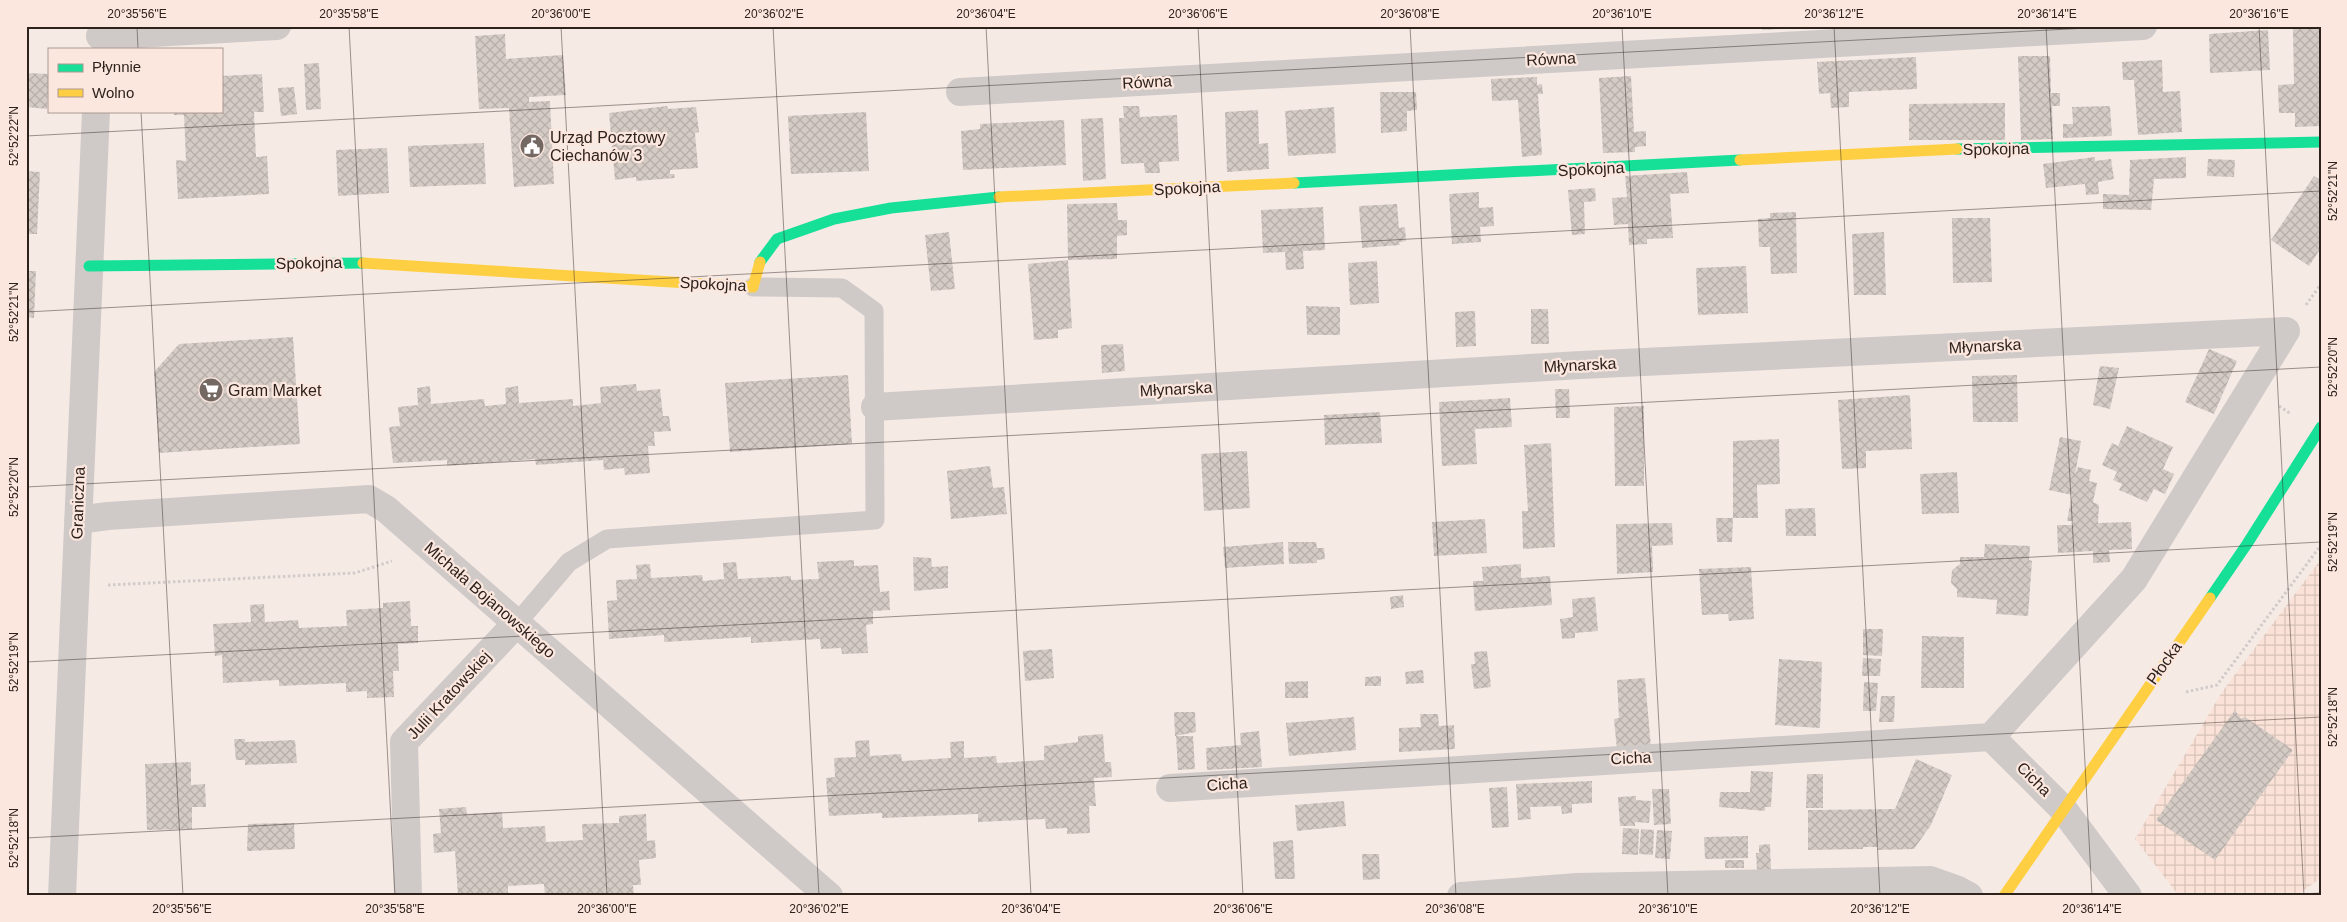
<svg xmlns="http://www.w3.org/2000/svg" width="2347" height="922" font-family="Helvetica,sans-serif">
	<defs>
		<pattern id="industrial-grid" width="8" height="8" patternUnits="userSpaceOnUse" patternTransform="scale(1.25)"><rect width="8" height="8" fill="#fae2d8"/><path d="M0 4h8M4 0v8" fill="none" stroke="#d7c2b9"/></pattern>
		<pattern id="building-cross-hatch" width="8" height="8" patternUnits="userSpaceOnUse" patternTransform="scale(1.25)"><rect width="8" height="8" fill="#d5cbc5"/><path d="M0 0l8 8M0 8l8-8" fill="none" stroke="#b7aea9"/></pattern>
	</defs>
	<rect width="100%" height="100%" fill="#f6eae5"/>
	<path fill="url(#industrial-grid)" d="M2321,559V878L2296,896H2179L2135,839L2222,692Z"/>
	<path fill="url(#building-cross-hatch)" d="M1762,26H1781V29L1762,30Z
		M2321,27V126L2295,127V113H2279L2278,85L2294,84L2293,28Z
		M2268,30L2270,70L2210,73L2209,34Z
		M505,34L506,59L563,55L566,95L529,97V102L550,101L554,184L514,187L509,108L479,109L475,36Z
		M2018,56H2050L2051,93H2060V106H2052L2053,139L2021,140Z
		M1916,57L1917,89L1849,92V107L1831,108L1830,93L1819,94L1817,62Z
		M2162,60L2163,92L2180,91L2182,132L2138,135L2134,80H2123L2122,62Z
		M319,63L321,109L306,110L304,64Z
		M26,73L49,74L47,109L26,107Z
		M262,74L264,112H254L256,157L267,156L269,194L178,199L176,160L186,161L184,115H174V111H221V76Z
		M1631,76L1634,132L1646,131V146L1635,147V152L1603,153L1599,78Z
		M1537,77V85L1542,84L1543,94H1538L1542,155L1522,157L1518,100L1492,101L1491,79Z
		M294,87L297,114L281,116L278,88Z
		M1380,92H1416L1417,110L1407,111V131L1381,133Z
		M2005,103V140H1909V104Z
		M667,106L668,109L696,107L699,132L695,133L698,168L670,170V174H674L675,178L636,181V177L615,180L609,113Z
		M1123,106H1139L1140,117L1177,115L1179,161L1159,162L1160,173H1145L1144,163L1121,164L1119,118H1124Z
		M2110,106L2112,136L2063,138V124H2073L2072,107Z
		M1334,107L1336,153L1288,156L1285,111Z
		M1258,110L1259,144L1268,143L1269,169L1227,172L1225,112Z
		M866,112L869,171L791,174L788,116Z
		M1103,118L1106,179L1083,181L1081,119Z
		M1064,120L1066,165L963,170L961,131L980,129V124Z
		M484,143L486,184L410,187L408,146Z
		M387,148L389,193L338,196L336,150Z
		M2095,157V161L2111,159L2114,179L2098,182L2099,194L2086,195L2085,184L2046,188L2043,164Z
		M2186,157V178L2154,179L2151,210L2103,209V194L2129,195L2130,160Z
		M2208,159L2235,160L2234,177L2207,176Z
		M26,171L40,172L37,234H26Z
		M1687,172L1689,193L1670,194L1673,238L1647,239V244L1629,245L1628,224L1614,225L1612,198L1627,197L1625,176Z
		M2314,176L2321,180V248L2309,266L2271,240Z
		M1595,188L1596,201L1584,202L1585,234L1572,235L1568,190Z
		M1479,192V208L1493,207L1494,226L1480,227L1481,242L1452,244L1449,194Z
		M1117,203L1118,220H1127V235L1117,236V259L1068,260L1067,204Z
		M1397,204L1399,228L1405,227L1406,241L1399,242L1400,245L1362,248L1359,206Z
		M1323,207L1325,250L1303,251L1304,269L1286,270L1285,252L1263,253L1261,210Z
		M1796,212L1797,273L1771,274L1770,247H1759L1758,219L1770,218V213Z
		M1952,218H1990L1992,282L1953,283Z
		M949,232L955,289L931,291L925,235Z
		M1884,232L1886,295H1854L1852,234Z
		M1068,260L1072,328L1058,330V338L1034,340L1028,264Z
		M1377,261L1379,303L1350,305L1348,263Z
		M1746,266L1748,313L1698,315L1696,268Z
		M26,271H36L34,318L26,317Z
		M1306,306L1340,307V335H1307Z
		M1531,309H1548L1549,344H1531Z
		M1475,311L1476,346L1456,347L1455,312Z
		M293,337L300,444L159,453L154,372L179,344Z
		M1123,344L1125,371L1102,373L1101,345Z
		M2209,349L2237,361L2214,414L2185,402Z
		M2100,366L2119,368L2110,409L2093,405Z
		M848,375L852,444L730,452L725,383Z
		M2017,375L2018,422H1973L1972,376Z
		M636,384L637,391L660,389L663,416H669L671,431L654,432L655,446H648L650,473L625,475L624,468L604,470L603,460L536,465L535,459L447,466V460L393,463L389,427L400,426L398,407L418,405L417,388L430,386L431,404L484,399L485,406L506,404L505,388L518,386L519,403L573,399V406L601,403L600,387Z
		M1555,389H1569L1570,418H1556Z
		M1910,395L1912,449L1866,451V468L1842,469L1838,400Z
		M1510,398L1512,427L1475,429L1477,464L1442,466L1439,402Z
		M1644,406V486H1615L1614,407Z
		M1380,412L1382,443L1325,445L1324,415Z
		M2127,426L2173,447L2163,469L2174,474L2165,494L2154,489L2147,502L2119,490L2122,484L2113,480L2117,472L2102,465L2112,443L2118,446Z
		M2060,437L2081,441L2075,475L2078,467L2091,470L2089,481L2097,483L2093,502L2099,505L2098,523L2131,522L2132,549L2109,550L2110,562L2093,563V551L2058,553L2057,525H2073V521H2067L2072,495L2049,490Z
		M1779,439L1780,484L1757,485L1758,518H1733V441Z
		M1551,443L1555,547L1523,549L1522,511H1528L1524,445Z
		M1247,451L1250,508L1204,511L1201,454Z
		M990,466L993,488L1004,487L1007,514L951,519L947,471Z
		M1957,472L1959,513L1922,514L1920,474Z
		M1815,508L1816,536H1786L1785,509Z
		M1716,518H1733L1732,542H1717Z
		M1485,519L1487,553L1434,556L1432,522Z
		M1672,523L1673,545L1652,546L1653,572L1617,574L1616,524Z
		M1283,542L1284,564L1225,568L1223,547Z
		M1288,542H1316L1317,548H1324L1325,559L1317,560V563L1289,564Z
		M1985,544L2030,546L2029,560L2032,561L2028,616L1996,614L1997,600L1957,597V589L1951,583L1952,570L1960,564V557H1984Z
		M913,557L931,558L932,567L948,566V588L914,591Z
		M854,560V566L878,565L880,592L889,591L890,610L873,611V624L866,625L868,653L842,654L841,648L821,649L820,639L751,643V637L664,642V635L609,639L607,601L617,600L616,580L637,579L636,565L650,564L651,578L702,575L703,581L724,579L723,563L736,562L738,579L791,576V580L819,579L817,562Z
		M1521,564V578L1550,576L1552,605L1475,611L1473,581H1483L1482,567Z
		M1751,567L1754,619L1729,621L1728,614L1702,615L1699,569Z
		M1403,595L1404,607L1391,609L1390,597Z
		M1595,597L1598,631L1575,633V638L1562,639L1560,619L1573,617L1572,599Z
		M410,601L411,626H418V643L398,644L399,671H393L394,697L367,698V691L346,692V683L279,686V680L223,683L222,655L215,656L213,624L251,622L250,605L264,604L265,622L298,620L299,628L347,626L346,610L383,608V603Z
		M1863,629H1883L1882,656L1863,655Z
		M1922,636L1964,637V688H1921Z
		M1052,649L1054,678L1025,681L1023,651Z
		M1487,651L1491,687L1474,689L1471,664H1475L1474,652Z
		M1863,658L1881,659L1880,676H1862Z
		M1779,659L1822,662L1820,728L1775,725Z
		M1423,670L1424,683L1406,684L1405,672Z
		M1381,676V686H1365V677Z
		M1645,678L1651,748L1617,750L1614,719L1619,718L1617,680Z
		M1308,681V698H1285V682Z
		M1864,682L1878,683L1876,711H1863Z
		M1881,696H1895L1894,722H1879Z
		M2235,710L2241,719L2245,717L2293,750L2215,860L2156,820Z
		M1174,712H1195L1196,732L1175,736Z
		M1420,714H1438L1439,726L1454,725L1455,749L1399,752V728L1421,727Z
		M1354,717L1356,750L1289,756L1286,723Z
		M1259,731L1262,767L1207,770L1206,748L1241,745L1240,733Z
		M1103,734L1105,762H1111L1112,777L1094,778L1096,806H1089L1090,833L1067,834V828L1046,829L1045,819L978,822V814L882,818V813L829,816L826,778L835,777L834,758L856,757L855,741L869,740L870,756L901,754L902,761L951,758L950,742L964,741V758L996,756L997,763L1044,760V746L1078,742V736Z
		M1176,736H1193L1195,769L1178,770Z
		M234,739H245V742L295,740L297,763L245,765V760H236Z
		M1916,759L1952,775L1931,825L1914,849L1878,850V847H1863V849L1808,850V810L1895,809Z
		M191,762V785L205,784L206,807H192V829L147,830L145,764Z
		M1751,771L1773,772L1771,807H1765V811L1719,807L1720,792H1750Z
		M1807,774H1823V808H1806Z
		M1592,781V803L1572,804V813L1562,814L1561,806L1530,807L1531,819L1518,820L1516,784Z
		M1507,787L1509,827L1492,828L1489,788Z
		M1652,789H1669L1671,824L1654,825Z
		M1636,796V800L1651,801L1649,823L1635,822V826H1620L1618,797Z
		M1344,801L1346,826L1297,831L1295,805Z
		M466,807L467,814L502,812L503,828L545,826L546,842L583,840L582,824L619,823V816L646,814L647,841L655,840L656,858L639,860L641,885H633L634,896H545L544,884L508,886V896H458L455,851L434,853L433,834L441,833L439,809Z
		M294,823L295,849L247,851L248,824Z
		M1623,828L1639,829L1638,855L1622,854Z
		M1641,829L1654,830L1653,855L1639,854Z
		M1657,830L1672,831L1670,859L1655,858Z
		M1748,836V858L1705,859L1704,837Z
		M1293,840L1295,879H1275L1273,842Z
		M1770,844L1771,870L1757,871L1756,853H1759V845Z
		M1362,854H1379L1380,879L1363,880Z
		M1725,860H1744V868H1725Z"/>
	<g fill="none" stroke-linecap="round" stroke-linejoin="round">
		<path stroke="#d1cbc9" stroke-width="3" stroke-dasharray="2.5 2.5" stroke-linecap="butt" d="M2306,305L2321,284
			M2279,406L2291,414
			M108,585L355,573L392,561
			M2186,692L2217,685L2321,545"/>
		<path stroke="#cfcac8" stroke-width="19" d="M517,623L569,562L607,539L875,520L874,311L842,288L753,287"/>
		<path stroke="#cfcac8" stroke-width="28" d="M100,36L277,26
			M960,92L2143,26
			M875,407L1581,365L2286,331
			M78,520L108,516L369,499L386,509L829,896
			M1991,737L2134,579L2286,331
			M1170,788L1991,737L2063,809L2128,896
			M62,896L96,111
			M408,896L404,742L517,623
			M1461,896L1577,887L1930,880L1958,890L1969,896"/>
		<path stroke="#16e098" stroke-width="11" d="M1957,149L2321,142
			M1294,183L1740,160
			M760,262L777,239L834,219L891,208L999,197
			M89,266L363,263
			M2210,598L2247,544L2321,427"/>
		<path stroke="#ffcf43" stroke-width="11" d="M1740,160L1957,149
			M999,197L1294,183
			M363,263L753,287L760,262
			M2004,896L2210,598"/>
	</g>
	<path fill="none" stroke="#2e221d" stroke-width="1" stroke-opacity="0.45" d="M137,26L138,49M349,26L395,896M561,26L607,896M773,26L819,896M986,26L1031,896M1198,26L1243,896M1410,26L1456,896M1622,26L1668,896M1834,26L1880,896M2046,26L2092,896M2259,26L2304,896M141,111L183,896M26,136L2126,26M26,312L2321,191M26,487L2321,367M26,662L2321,542M26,838L2321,717M2262,896L2321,893"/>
	<defs>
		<symbol id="civic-disc" viewBox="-11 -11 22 22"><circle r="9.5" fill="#746863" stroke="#fce7df"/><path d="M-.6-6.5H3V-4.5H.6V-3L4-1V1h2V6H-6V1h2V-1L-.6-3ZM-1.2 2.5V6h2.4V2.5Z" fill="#fff"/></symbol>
		<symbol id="supermarket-disc" viewBox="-11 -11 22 22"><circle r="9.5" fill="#746863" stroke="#fce7df"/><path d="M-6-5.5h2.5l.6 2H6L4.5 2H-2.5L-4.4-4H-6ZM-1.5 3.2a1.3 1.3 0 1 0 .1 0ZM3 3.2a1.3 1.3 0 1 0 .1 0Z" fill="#fff"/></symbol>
	</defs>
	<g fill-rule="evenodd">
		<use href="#civic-disc" x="518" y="132" width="28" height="28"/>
		<use href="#supermarket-disc" x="197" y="376" width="28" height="28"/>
	</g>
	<g text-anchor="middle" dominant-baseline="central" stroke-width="4.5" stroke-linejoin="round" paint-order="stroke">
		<g font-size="16" fill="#2e221d" stroke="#fce7df">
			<text transform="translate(1551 59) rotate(-3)">Równa</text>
			<text transform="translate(1147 82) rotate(-3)">Równa</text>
			<text transform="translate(1996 149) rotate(-1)">Spokojna</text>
			<text transform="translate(1591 169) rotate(-3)">Spokojna</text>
			<text transform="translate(1187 188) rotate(-3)">Spokojna</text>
			<text transform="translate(309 263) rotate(-1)">Spokojna</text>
			<text transform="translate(713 284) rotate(3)">Spokojna</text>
			<text transform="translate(1985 346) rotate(-3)">Młynarska</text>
			<text transform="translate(1580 365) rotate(-3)">Młynarska</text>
			<text transform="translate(1176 389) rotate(-3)">Młynarska</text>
			<text transform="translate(78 503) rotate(-88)">Graniczna</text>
			<text transform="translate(490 600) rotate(41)">Michała Bojanowskiego</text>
			<text transform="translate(2164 663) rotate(-55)">Płocka</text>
			<text transform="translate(449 695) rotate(-47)">Julii Kratowskiej</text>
			<text transform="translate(1631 758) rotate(-3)">Cicha</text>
			<text transform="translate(2034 779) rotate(45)">Cicha</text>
			<text transform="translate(1227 784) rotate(-4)">Cicha</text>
		</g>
		<g font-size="16" fill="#2e221d" stroke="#fce7df" text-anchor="start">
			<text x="550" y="137">Urząd Pocztowy<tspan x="550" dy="18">Ciechanów 3</tspan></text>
			<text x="228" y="390">Gram Market</text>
		</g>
	</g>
	<rect width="2347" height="922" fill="none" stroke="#fce7df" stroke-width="55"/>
	<rect x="48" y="48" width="175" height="65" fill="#fce7df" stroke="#aa9891"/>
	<rect x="58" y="64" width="25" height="8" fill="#16e098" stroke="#aa9891"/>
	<text x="92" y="72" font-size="15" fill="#2e221d">Płynnie</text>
	<rect x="58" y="89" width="25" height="8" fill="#ffcf43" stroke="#aa9891"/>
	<text x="92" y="98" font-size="15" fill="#2e221d">Wolno</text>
	<rect x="28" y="28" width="2292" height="866" fill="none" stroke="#2e221d" stroke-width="2"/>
	<g font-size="12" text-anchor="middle" fill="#2e221d">
		<text x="137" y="18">20°35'56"E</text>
		<text x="349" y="18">20°35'58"E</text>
		<text x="561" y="18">20°36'00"E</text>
		<text x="774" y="18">20°36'02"E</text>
		<text x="986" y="18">20°36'04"E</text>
		<text x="1198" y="18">20°36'06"E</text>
		<text x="1410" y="18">20°36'08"E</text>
		<text x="1622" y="18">20°36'10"E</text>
		<text x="1834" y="18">20°36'12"E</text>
		<text x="2047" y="18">20°36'14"E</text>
		<text x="2259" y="18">20°36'16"E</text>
		<text transform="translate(14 136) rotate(-90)" y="4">52°52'22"N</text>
		<text transform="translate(2333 191) rotate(-90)" y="4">52°52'21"N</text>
		<text transform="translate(14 312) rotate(-90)" y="4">52°52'21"N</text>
		<text transform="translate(2333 367) rotate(-90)" y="4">52°52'20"N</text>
		<text transform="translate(14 487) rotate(-90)" y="4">52°52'20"N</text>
		<text transform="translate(2333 542) rotate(-90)" y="4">52°52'19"N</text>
		<text transform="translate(14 662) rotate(-90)" y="4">52°52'19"N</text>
		<text transform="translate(2333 717) rotate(-90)" y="4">52°52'18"N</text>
		<text transform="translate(14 838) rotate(-90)" y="4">52°52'18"N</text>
		<text x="182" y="913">20°35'56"E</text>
		<text x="395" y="913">20°35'58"E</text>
		<text x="607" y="913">20°36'00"E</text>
		<text x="819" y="913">20°36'02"E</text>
		<text x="1031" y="913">20°36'04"E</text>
		<text x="1243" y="913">20°36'06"E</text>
		<text x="1455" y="913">20°36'08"E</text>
		<text x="1668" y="913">20°36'10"E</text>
		<text x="1880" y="913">20°36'12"E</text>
		<text x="2092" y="913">20°36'14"E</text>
	</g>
</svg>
